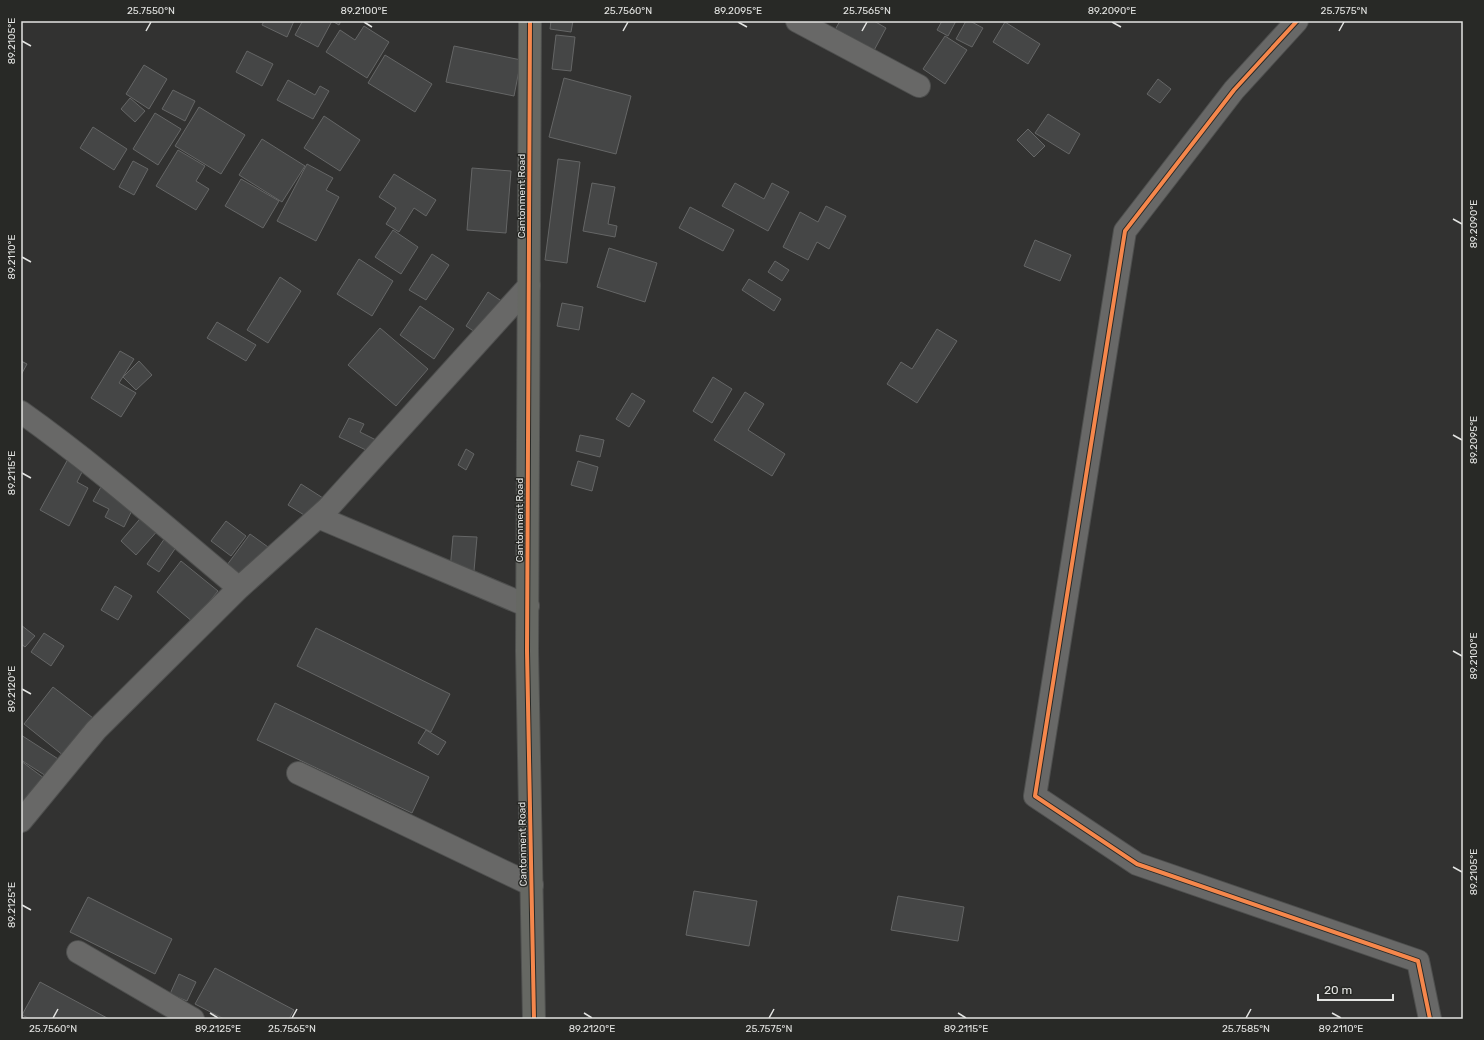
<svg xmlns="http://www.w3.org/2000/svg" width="1484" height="1040" font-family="Rubik,sans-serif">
	<rect width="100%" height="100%" fill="#323231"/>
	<path fill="#454646" stroke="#656666" d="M264,21H294L287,37L262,25Z
		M301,21H341L339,25L332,21L318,47L295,35L302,22Z
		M551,21H573L571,32L550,29Z
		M840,21H874L886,28L871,56L832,35Z
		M942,21H956L948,36L937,30Z
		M966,21H970L983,28L972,47L956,39Z
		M1005,22L1040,44L1028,64L993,42Z
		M364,26L389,42L367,78L326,52L340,30L355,40Z
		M556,35L575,37L571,71L552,69Z
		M945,36L967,50L945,84L923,69Z
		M454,46L521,60L514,96L446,82Z
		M247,51L273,64L262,86L236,72Z
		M385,55L432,84L415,112L368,83Z
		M144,65L167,79L149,109L126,94Z
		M564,78L631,96L616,154L549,137Z
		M1158,79L1171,89L1160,103L1147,94Z
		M288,80L315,95L320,86L329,91L313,119L277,100Z
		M173,90L195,101L185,121L162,109Z
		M130,98L145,111L135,122L121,109Z
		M199,107L245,135L221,174L175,146Z
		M155,113L181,129L158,165L133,149Z
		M1048,114L1080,134L1069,154L1035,133Z
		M324,116L360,140L340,171L304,148Z
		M93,127L127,149L114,170L80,148Z
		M1028,129L1045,146L1034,157L1017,140Z
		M262,139L305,166L282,202L239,175Z
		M178,150L205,166L196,181L209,189L196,210L156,186Z
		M558,159L580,162L567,263L545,260Z
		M133,161L148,169L134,195L119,187Z
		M307,164L333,178L326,190L339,197L316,241L277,221Z
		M472,168L511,171L506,233L467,230Z
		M394,174L436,200L426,216L414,208L399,232L386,224L396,208L379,197Z
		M241,179L279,201L263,228L225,206Z
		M592,183L615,187L608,224L617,226L615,237L583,231Z
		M735,183L764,199L772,183L789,192L768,231L722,206Z
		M826,206L846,216L829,249L817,242L808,260L783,247L800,212L818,222Z
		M690,207L734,230L723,251L679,228Z
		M393,230L418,247L401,274L375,257Z
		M1035,240L1071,255L1060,281L1024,266Z
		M609,248L657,263L645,302L597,287Z
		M432,254L449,265L426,300L409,290Z
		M359,259L393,281L372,316L337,294Z
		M775,261L789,270L782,281L768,272Z
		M280,277L301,291L268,343L247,330Z
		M749,279L781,299L774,311L742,290Z
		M488,292L503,302L481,336L466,326Z
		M562,303L583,307L579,330L557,326Z
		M420,306L454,329L434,359L400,335Z
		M217,322L256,345L246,361L207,338Z
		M380,328L428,369L396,406L348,365Z
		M937,329L957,341L917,403L887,384L901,362L912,369Z
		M120,351L134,359L119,383L136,393L121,417L91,398Z
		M21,361L27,364L21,375Z
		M139,361L152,375L136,390L123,377Z
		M713,377L732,389L712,423L693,411Z
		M745,392L764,404L748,430L785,454L772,476L714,440Z
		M632,393L645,401L629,427L616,419Z
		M349,418L364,424L360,432L376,440L370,452L339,437Z
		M580,435L604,440L600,457L576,451Z
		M466,449L474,454L466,470L458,465Z
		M68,459L84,468L77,482L88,488L69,526L40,510Z
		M578,461L598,467L592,491L571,485Z
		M301,484L323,498L309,518L288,505Z
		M102,485L136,502L124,527L105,517L109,509L93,501Z
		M144,514L160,528L136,555L121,541Z
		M226,521L246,536L231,556L211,541Z
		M250,534L268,547L245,578L227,565Z
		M167,535L179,543L159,572L147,564Z
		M453,536L477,537L474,571L450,570Z
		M181,561L218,591L193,622L157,592Z
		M115,586L132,596L118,620L101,610Z
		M21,625L35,636L25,647L21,644Z
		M316,628L450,694L431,732L297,666Z
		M44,633L64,646L51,666L31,652Z
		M53,687L93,718L64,756L24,724Z
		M275,703L429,777L412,813L257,740Z
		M426,730L446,742L438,755L418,743Z
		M21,735L66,764L54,781L21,760Z
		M21,761L48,781L21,817Z
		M694,891L757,901L749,946L686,935Z
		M898,896L964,907L958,941L891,930Z
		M88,897L172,939L155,974L70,932Z
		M215,968L294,1010L289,1019H224L195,1004Z
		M179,974L196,982L187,1001L170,994Z
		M40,982L109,1019H30L22,1015Z"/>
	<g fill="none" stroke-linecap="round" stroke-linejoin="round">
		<defs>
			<path id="street" d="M797,21L919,86
				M1297,21L1234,90L1125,231L1035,796L1137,864L1418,961L1430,1019
				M21,412C97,466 167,528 239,588
				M318,517L528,606
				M298,773L532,885
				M21,821L96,730L239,588L328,508L529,286
				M78,952L193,1019"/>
			<path id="secondary" d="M530,21L527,651L534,1019"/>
		</defs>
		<use href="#street" stroke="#4e4f4e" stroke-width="24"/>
		<use href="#secondary" stroke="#4e4f4e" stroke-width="24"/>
		<use href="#street" stroke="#686867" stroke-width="22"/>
		<use href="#secondary" stroke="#666863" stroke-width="22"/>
		<defs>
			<path id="cycleway" d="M530,21L527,651L534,1019
				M1297,21L1234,90L1125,231L1035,796L1137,864L1418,961L1430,1019"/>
		</defs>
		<use href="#cycleway" stroke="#282926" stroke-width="6"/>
		<use href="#cycleway" stroke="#f5874c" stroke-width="4"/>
	</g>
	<path fill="none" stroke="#e3e4e2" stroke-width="1.5" d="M364,22L372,27M738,22L747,27M1112,22L1121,27M146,31L151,22M623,31L628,22M862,31L867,22M1339,31L1344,22M22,41L31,46M1453,219L1462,224M22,257L31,262M1453,435L1462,440M22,473L31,478M1453,651L1462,656M22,689L31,694M1453,867L1462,872M22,905L31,910M210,1013L218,1018M584,1013L592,1018M958,1013L966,1018M1332,1013L1341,1018M53,1018L58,1009M292,1018L297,1009M769,1018L774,1009M1246,1018L1251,1009"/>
	<g text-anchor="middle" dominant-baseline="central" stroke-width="3" stroke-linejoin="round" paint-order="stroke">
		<g font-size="10" fill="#e3e4e2" stroke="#282926">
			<text transform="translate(522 196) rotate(-90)">Cantonment Road</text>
			<text transform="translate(520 520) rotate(-90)">Cantonment Road</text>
			<text transform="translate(523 844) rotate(-91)">Cantonment Road</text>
		</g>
	</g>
	<rect width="1484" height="1040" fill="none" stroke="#282926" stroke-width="44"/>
	<path d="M1318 994v6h75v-6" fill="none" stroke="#e3e4e2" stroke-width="2"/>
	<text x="1324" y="994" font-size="12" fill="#e3e4e2" stroke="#282926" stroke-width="3" paint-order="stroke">20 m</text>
	<rect x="22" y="22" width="1440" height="996" fill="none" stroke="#e3e4e2" stroke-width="1.5"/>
	<g font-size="10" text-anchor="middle" fill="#e3e4e2">
		<text x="151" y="14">25.7550°N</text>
		<text x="364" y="14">89.2100°E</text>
		<text x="628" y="14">25.7560°N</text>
		<text x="738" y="14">89.2095°E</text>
		<text x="867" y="14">25.7565°N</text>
		<text x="1112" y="14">89.2090°E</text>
		<text x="1344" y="14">25.7575°N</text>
		<text transform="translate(11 41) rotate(-90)" y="4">89.2105°E</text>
		<text transform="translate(1473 224) rotate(-90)" y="4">89.2090°E</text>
		<text transform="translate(11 257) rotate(-90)" y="4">89.2110°E</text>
		<text transform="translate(1473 440) rotate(-90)" y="4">89.2095°E</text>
		<text transform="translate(11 473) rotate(-90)" y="4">89.2115°E</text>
		<text transform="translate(1473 656) rotate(-90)" y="4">89.2100°E</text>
		<text transform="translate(11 689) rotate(-90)" y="4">89.2120°E</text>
		<text transform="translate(1473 872) rotate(-90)" y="4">89.2105°E</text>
		<text transform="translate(11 905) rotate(-90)" y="4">89.2125°E</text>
		<text x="53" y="1032">25.7560°N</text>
		<text x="218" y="1032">89.2125°E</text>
		<text x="292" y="1032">25.7565°N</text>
		<text x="592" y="1032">89.2120°E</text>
		<text x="769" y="1032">25.7575°N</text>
		<text x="966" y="1032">89.2115°E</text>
		<text x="1246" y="1032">25.7585°N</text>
		<text x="1341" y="1032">89.2110°E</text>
	</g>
</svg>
